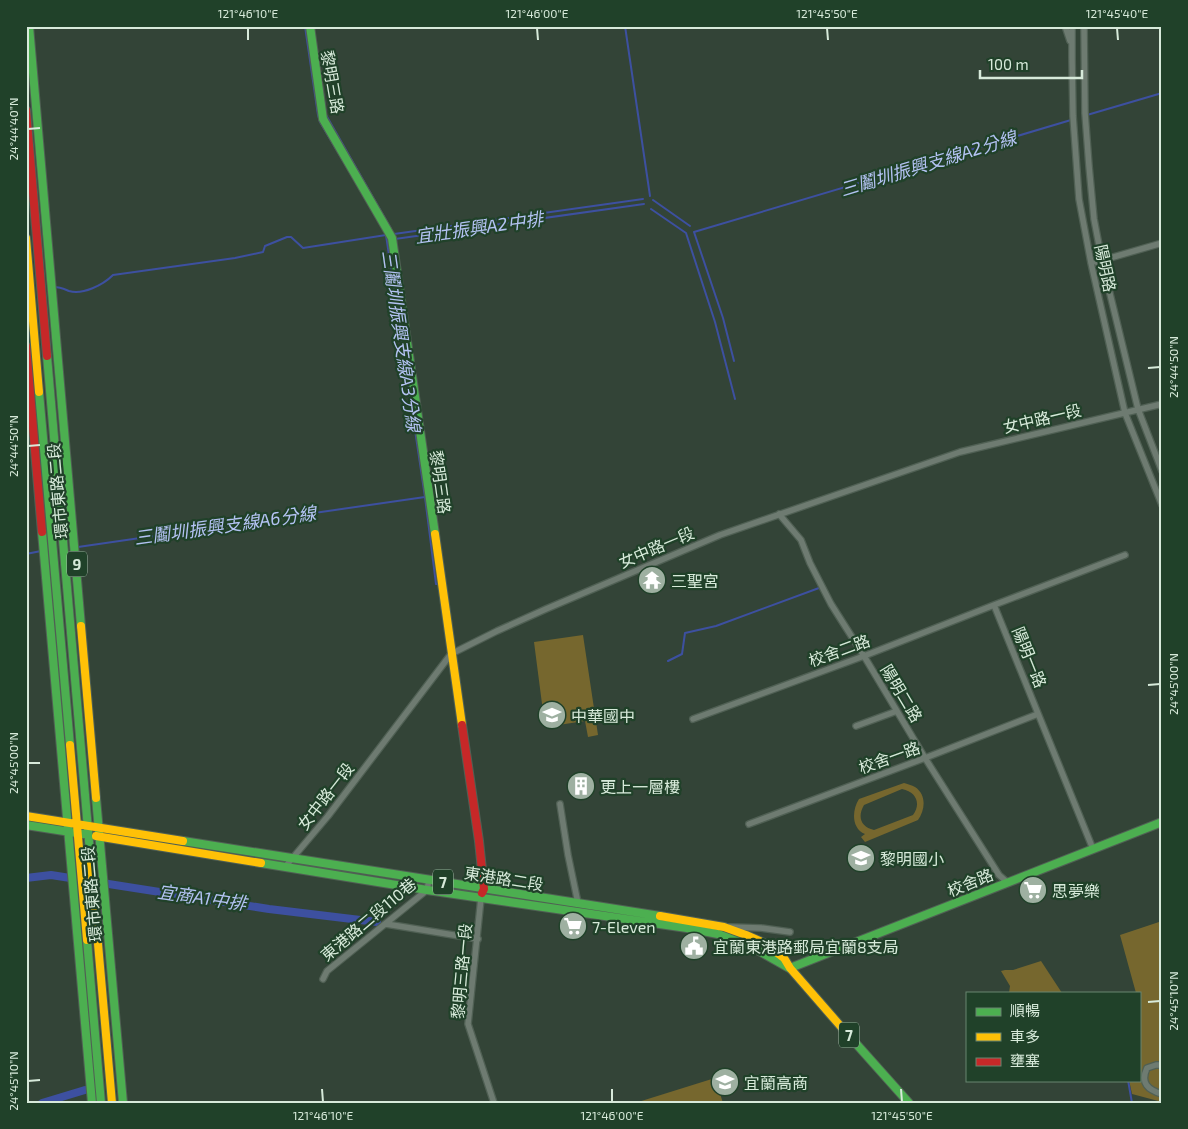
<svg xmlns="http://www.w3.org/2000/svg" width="1188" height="1129" font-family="'Exo 2','Noto Sans TC',sans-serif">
	<rect width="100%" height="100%" fill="#334437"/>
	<path fill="#76672e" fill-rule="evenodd" d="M583,635L598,735L588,737L585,721L545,727L534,642Z
		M904,783C907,784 912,785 915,787C927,795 925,810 918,820L865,842L861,837L865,834C851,828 852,810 859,799ZM902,789C917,792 921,804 913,815L874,830C861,827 857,817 864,805Z
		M1162,921V1102L1132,1094L1129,1080H1139V993H1136L1120,935Z
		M1041,961L1062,993H1009L1010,986L1001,971L1005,970H1013Z
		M715,1078L723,1103H635Z"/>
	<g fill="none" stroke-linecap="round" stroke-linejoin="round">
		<path stroke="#3d50a0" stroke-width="2" d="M305,26L318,115L320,122L351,174
			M625,26L650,196
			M322,86L326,115L391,229
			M1087,115L1162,93
			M653,200L690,226
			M651,209L686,233L715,322L735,399
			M394,234L643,199
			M386,235L425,497L436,584H438
			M395,238V239L644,204
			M54,287C60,287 64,289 69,291C83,295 103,285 113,275L235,258L263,252L265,246L287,237H291L303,248L386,235
			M734,361L723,318L694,232L1071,120
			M78,547L425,497
			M26,554L41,551
			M668,661L682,654L685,633L716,626L819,588
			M1128,1080L1132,1103"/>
		<path stroke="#3d50a0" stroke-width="8" d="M26,878L51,875L269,909L377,922
			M42,1103L85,1090"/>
		<defs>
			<path id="street" d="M1065,26L1070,41
				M1072,26V58L1073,116L1079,199L1091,263L1125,413L1162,505
				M1084,26L1085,113L1089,166L1094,219L1102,261L1138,409L1162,471
				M1096,262L1162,243
				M779,514L801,540L810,563L831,604L864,656L925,758L999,875L1007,882
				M693,719L864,656L994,605
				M856,726L897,711
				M560,804L568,855L578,903
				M749,824L925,758L1038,714
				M1093,849L994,605L1125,555
				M285,867L328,816L451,654L497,631L546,609L720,535L960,452L1162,404
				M481,898L468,1024L494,1103
				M386,924L478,939
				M730,927L761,928L790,932
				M323,979L327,971L427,890L429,880
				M1162,1065H1156L1147,1068C1140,1083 1148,1090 1162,1094"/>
			<path id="fast" d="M29,26L81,626
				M310,26L323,119L392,238L435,534
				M47,356L91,864
				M39,392L70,745
				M42,532L92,1103
				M96,798L123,1103
				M26,825L83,834
				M183,841L660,916
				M261,863L427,890L687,928L718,934L752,947L789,968
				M87,940L101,1103
				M790,968L1162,822
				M843,1029L909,1103"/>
			<path id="slow" d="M26,238L39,392
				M435,534L462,725
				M81,626L96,798
				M70,745L87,940
				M26,816L183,841
				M96,836L261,863
				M91,864L112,1103
				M660,916L724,927L746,935L764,943L784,958L790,968L843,1029"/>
			<path id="jam" d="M26,110L47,356
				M26,346L42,532
				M462,725L479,841L484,889L482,893"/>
		</defs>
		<use href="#street" stroke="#506054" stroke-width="8"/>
		<use href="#fast" stroke="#506054" stroke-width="10"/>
		<use href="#slow" stroke="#506054" stroke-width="10"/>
		<use href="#jam" stroke="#506054" stroke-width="10"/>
		<use href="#street" stroke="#6e7b71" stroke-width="5.5"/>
		<use href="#fast" stroke="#4caf50" stroke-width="8"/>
		<use href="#slow" stroke="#ffc107" stroke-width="8"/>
		<use href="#jam" stroke="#c62828" stroke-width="8"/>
	</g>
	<path fill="none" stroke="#d7eada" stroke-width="2" d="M248,28V40M537,28L538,40M827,28L828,40M1117,28L1118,40M28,129L40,128M1148,368L1160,367M28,446L40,445M1148,685L1160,684M28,763H40M1148,1002L1160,1001M28,1081L40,1080M322,1089L323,1102M612,1089V1102M901,1089L902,1102"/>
	<defs>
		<symbol id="temple-disc" viewBox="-11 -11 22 22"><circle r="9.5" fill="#9eb0a1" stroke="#204129"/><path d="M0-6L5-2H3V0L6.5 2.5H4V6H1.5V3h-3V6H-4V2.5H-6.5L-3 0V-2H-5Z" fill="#fff"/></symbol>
		<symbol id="school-disc" viewBox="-11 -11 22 22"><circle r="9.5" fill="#9eb0a1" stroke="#204129"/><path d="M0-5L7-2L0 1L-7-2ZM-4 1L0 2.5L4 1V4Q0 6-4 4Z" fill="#fff"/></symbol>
		<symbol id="building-disc" viewBox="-11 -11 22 22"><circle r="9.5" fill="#9eb0a1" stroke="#204129"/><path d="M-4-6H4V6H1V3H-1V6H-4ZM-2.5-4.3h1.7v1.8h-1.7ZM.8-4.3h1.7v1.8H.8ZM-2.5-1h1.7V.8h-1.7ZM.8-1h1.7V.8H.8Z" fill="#fff"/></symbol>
		<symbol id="supermarket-disc" viewBox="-11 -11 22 22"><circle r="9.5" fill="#9eb0a1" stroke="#204129"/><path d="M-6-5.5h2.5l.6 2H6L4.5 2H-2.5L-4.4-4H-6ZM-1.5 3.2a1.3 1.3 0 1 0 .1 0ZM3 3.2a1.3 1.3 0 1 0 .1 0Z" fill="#fff"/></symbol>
		<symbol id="civic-disc" viewBox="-11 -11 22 22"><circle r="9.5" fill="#9eb0a1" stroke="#204129"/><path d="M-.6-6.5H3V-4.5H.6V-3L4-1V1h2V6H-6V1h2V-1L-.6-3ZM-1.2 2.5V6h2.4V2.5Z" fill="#fff"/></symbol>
	</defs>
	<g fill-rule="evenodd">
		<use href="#temple-disc" x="636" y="564" width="32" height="32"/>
		<use href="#school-disc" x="536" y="699" width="32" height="32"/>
		<use href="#building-disc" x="565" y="770" width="32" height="32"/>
		<use href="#school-disc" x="845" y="842" width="32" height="32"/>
		<use href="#supermarket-disc" x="1017" y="874" width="32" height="32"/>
		<use href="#supermarket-disc" x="557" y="910" width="32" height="32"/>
		<use href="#civic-disc" x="678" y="930" width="32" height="32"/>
		<use href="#school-disc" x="709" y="1066" width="32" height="32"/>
	</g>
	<g text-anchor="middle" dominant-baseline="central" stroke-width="4.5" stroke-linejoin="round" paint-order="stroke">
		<g fill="#204129" stroke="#a0b7a5" stroke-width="1">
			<rect x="67" y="551.5" width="20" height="25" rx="4"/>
			<rect x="433" y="869.5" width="20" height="25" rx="4"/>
			<rect x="839" y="1022.5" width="20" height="25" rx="4"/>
		</g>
		<g font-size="15" font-weight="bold" fill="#d7eada">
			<text x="77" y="564">9</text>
			<text x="443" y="882">7</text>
			<text x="849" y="1035">7</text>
		</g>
		<g font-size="16" fill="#d7eada" stroke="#204129">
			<text transform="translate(333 82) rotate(80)">黎明三路</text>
			<text transform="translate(1106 268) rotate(78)">陽明路</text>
			<text transform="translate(1042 418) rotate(-13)">女中路一段</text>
			<text transform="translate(441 482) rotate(82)">黎明三路</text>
			<text transform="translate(57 491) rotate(-95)">環市東路二段</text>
			<text transform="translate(656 547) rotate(-23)">女中路一段</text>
			<text transform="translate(839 650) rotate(-20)">校舍二路</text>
			<text transform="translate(1030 657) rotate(68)">陽明一路</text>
			<text transform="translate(902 693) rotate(59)">陽明二路</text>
			<text transform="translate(889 757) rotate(-20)">校舍一路</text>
			<text transform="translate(325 796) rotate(-52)">女中路一段</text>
			<text transform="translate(504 878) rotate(9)">東港路二段</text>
			<text transform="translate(970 882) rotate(-22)">校舍路</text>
			<text transform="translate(91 894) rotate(-95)">環市東路二段</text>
			<text transform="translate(368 919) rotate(-40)">東港路二段110巷</text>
			<text transform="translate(461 971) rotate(-85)">黎明三路一段</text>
		</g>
		<g font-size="16" fill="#d7eada" stroke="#204129" text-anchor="start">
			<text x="671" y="580">三聖宮</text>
			<text x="571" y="715">中華國中</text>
			<text x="600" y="786">更上一層樓</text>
			<text x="880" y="858">黎明國小</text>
			<text x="1052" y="890">思夢樂</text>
			<text x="592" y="926">7-Eleven</text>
			<text x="713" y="946">宜蘭東港路郵局宜蘭8支局</text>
			<text x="744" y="1082">宜蘭高商</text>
		</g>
		<g font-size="18" font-style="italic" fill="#b3c2f2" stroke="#204129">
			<text transform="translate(928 163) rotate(-17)">三鬮圳振興支線A2分線</text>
			<text transform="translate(479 227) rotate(-8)">宜壯振興A2中排</text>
			<text transform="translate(402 341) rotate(82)">三鬮圳振興支線A3分線</text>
			<text transform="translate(225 525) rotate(-8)">三鬮圳振興支線A6分線</text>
			<text transform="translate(202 897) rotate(8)">宜商A1中排</text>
		</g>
	</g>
	<rect width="1188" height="1129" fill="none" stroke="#204129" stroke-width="55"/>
	<rect x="966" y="992" width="175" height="90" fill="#204129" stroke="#698570"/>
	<rect x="976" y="1008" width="25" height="8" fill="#4caf50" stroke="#698570"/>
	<text x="1010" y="1016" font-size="15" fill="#d7eada">順暢</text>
	<rect x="976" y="1033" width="25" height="8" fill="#ffc107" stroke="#698570"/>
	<text x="1010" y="1042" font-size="15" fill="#d7eada">車多</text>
	<rect x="976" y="1058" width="25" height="8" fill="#c62828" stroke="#698570"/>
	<text x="1010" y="1066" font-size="15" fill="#d7eada">壅塞</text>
	<path d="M980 70v8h102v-8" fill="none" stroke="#d7eada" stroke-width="2.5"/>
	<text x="988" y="70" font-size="15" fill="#d7eada" stroke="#204129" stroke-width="4" paint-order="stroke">100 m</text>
	<rect x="28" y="28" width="1132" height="1074" fill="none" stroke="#d7eada" stroke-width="2"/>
	<g font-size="12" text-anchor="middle" fill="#d7eada">
		<text x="248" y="18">121°46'10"E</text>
		<text x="537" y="18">121°46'00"E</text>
		<text x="827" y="18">121°45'50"E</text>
		<text x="1117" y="18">121°45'40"E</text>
		<text transform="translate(14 129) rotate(-90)" y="4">24°44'40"N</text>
		<text transform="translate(1174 367) rotate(-90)" y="4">24°44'50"N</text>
		<text transform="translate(14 446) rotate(-90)" y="4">24°44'50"N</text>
		<text transform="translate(1174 684) rotate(-90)" y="4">24°45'00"N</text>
		<text transform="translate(14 763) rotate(-90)" y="4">24°45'00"N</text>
		<text transform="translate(1174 1001) rotate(-90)" y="4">24°45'10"N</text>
		<text transform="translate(14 1081) rotate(-90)" y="4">24°45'10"N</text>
		<text x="323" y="1120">121°46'10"E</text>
		<text x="612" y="1120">121°46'00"E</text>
		<text x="902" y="1120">121°45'50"E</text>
	</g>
</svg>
